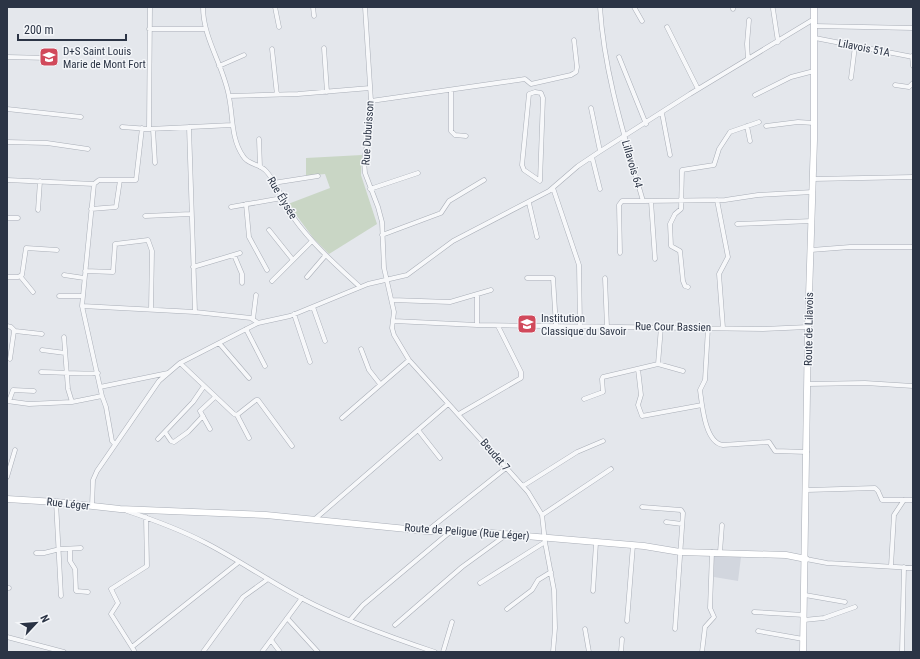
<svg xmlns="http://www.w3.org/2000/svg" width="920" height="659" font-family="'Roboto Condensed',sans-serif">
	<rect width="100%" height="100%" fill="#e4e7ec"/>
	<path fill="#d2d6de" d="M714,556L741,557L738,581L714,577Z"/>
	<path fill="#c9d6c5" d="M362,155L361,175L377,224L329,254L314,239L288,204L330,188L325,174L306,176V158Z"/>
	<g fill="none" stroke-linecap="round" stroke-linejoin="round">
		<defs>
			<path id="street" d="M203,7C203,39 224,66 229,97C233,116 231,139 243,156C248,165 258,163 265,170C275,179 285,205 293,217C312,244 336,265 360,287
				M275,7L279,27
				M313,7L314,16
				M365,7L371,101V122L364,161L365,173L378,207L382,222L384,268L394,312L392,328L394,335L409,360L528,492L542,515L545,542L554,590L555,628L553,652
				M600,7C604,73 625,138 643,201L725,200L758,195L813,192
				M634,7L642,21
				M733,9V7
				M773,9L778,42
				M814,26L913,28
				M667,27L698,89
				M149,29H206
				M815,38L913,57
				M324,48L327,92
				M272,49L277,95
				M912,56L913,66
				M7,57L48,58
				M619,57L646,124
				M748,59L747,44L749,20
				M219,66L244,55
				M851,78L855,46
				M895,85L909,87L913,83
				M451,90V131L455,135L466,136
				M535,92L541,93L543,98L540,181L524,170L522,165L529,94Z
				M755,95L791,77L814,71
				M229,96L298,94L370,88
				M371,101L525,79L531,84L571,75L576,72L577,67L574,40
				M591,108L600,151
				M7,109L81,117
				M662,113L670,155
				M747,126L750,141
				M766,126L798,122L814,123
				M122,127L149,129L232,125
				M189,127L195,312
				M149,129L150,7
				M153,129L155,163
				M259,139L260,167
				M7,142L47,143L88,149
				M592,157L600,189
				M813,179L913,177
				M7,180L94,184
				M273,183L318,176
				M553,188L579,265L580,326
				M370,189L418,173
				M717,200L728,257L719,274L723,328
				M651,201L655,259
				M529,203L537,237
				M246,204L249,237L267,270
				M231,207L282,198
				M91,209L116,207L120,180
				M38,210L40,181
				M145,216L191,214
				M7,218H18
				M737,224L812,221
				M269,230L293,260
				M382,235L441,213L449,201L484,180
				M811,250L850,247H913
				M620,253L619,205L622,201H643
				M234,255L242,274V283
				M193,267L240,253
				M85,271L113,272L115,244L148,240L152,251L151,310
				M64,275L84,278
				M20,276L33,292
				M7,277H18L22,275L26,248L57,250
				M307,277L325,256
				M527,278H553L556,326
				M605,278L607,327
				M272,281L312,241
				M688,287L685,286L683,281L680,251L671,246L670,224L675,214L681,209L682,170L714,165L719,149L730,132L759,122
				M59,296H83
				M477,296V325
				M392,300L450,302L491,290
				M82,306L195,312L251,318L258,323
				M313,307L325,341
				M294,314L310,362
				M253,319L256,295
				M394,321L477,325L763,329L808,327
				M7,326L11,327L15,331L42,334
				M708,328L705,380L700,390C702,405 705,443 723,445L769,442L775,451L807,452
				M246,329L265,366
				M64,337L68,389L72,402L102,396L106,407L112,441L115,444
				M219,343L249,378
				M361,349L369,370L380,384
				M42,350L65,353
				M10,359L14,331
				M180,363L234,414L237,415L256,400H258L292,446
				M658,364L683,371
				M638,369L641,395L638,405L642,416L702,405
				M41,372C61,372 78,375 98,373
				M808,384L865,383L913,386
				M100,387L168,373
				M102,396L82,306L94,184L99,180H136L142,128
				M584,399L603,392L602,379L603,377L658,364L661,327
				M7,401L29,404L72,402
				M9,401L13,390L34,391
				M459,414L521,378V372L498,326
				M237,415L249,438
				M342,418L409,360
				M210,429L200,411L215,397
				M418,430L440,458
				M165,432L171,441L174,442L188,432L203,416
				M158,439L193,402L204,386
				M7,477L15,450
				M523,486L577,452L603,441
				M807,490L875,488L878,491L882,500H913
				M56,502L61,596
				M92,506L93,480L97,471L159,381L180,363L258,323L290,316L368,284L407,275L453,241L549,191L578,166L599,152L690,94L814,19
				M642,507L681,510L683,513L675,629
				M127,511C154,520 181,530 206,543C239,560 270,582 303,599C345,621 390,637 435,652
				M542,515L611,469
				M315,519L448,404
				M666,522L682,524
				M427,531L506,468
				M70,549V561L75,569L76,591L88,592
				M720,552L722,525
				M36,553H44L60,549L81,548
				M806,559L827,563L913,568
				M891,566L894,515L904,500
				M480,583L545,542
				M7,588H9
				M593,591L596,543
				M805,595L845,602
				M507,609L532,590L538,580L551,572
				M754,612L804,615
				M287,618L318,652
				M350,620L363,605L450,532
				M804,620L824,618L855,607
				M627,621L633,545
				M395,625L462,567L506,535
				M585,629L589,652
				M758,631L803,639
				M7,637L64,652
				M271,640L280,652
				M132,647L239,562
				M135,652L111,614L118,603L111,589L147,566L146,517
				M203,652L243,597L268,579
				M262,652L302,598
				M443,652L452,622
				M621,652L622,639
				M702,652L705,627L714,617L710,608L712,552
				M902,652L904,567"/>
			<path id="secondary" d="M7,499L56,502L120,509L266,515L427,531L491,533L644,546L680,552L786,555L806,559
				M803,652L808,327L814,140V7"/>
		</defs>
		<use href="#street" stroke="#a9aeb7" stroke-width="5"/>
		<use href="#secondary" stroke="#a9aeb7" stroke-width="7"/>
		<use href="#street" stroke="#f7f8fa" stroke-width="4"/>
		<use href="#secondary" stroke="#fff" stroke-width="6"/>
	</g>
	<defs>
		<symbol id="school-square" viewBox="-11 -11 22 22"><rect x="-9" y="-9" width="18" height="18" rx="4" fill="#d1495b" stroke="#f4f6f9"/><path d="M0-5L7-2L0 1L-7-2ZM-4 1L0 2.5L4 1V4Q0 6-4 4Z" fill="#fff"/></symbol>
	</defs>
	<g fill-rule="evenodd">
		<use href="#school-square" x="38" y="46" width="22" height="22"/>
		<use href="#school-square" x="516" y="313" width="22" height="22"/>
	</g>
	<g text-anchor="middle" dominant-baseline="central" stroke-width="3" stroke-linejoin="round" paint-order="stroke">
		<g font-size="11" fill="#2b3445" stroke="#f4f6f9">
			<text transform="translate(864 48) rotate(11)">Lilavois 51A</text>
			<text transform="translate(368 133) rotate(-86)">Rue Dubuisson</text>
			<text transform="translate(632 164) rotate(74)">Lillavois 64</text>
			<text transform="translate(282 198) rotate(59)">Rue Élysée</text>
			<text transform="translate(673 327) rotate(1)">Rue Cour Bassien</text>
			<text transform="translate(809 329) rotate(-89)">Route de Lilavois</text>
			<text transform="translate(495 455) rotate(49)">Beudet 7</text>
			<text transform="translate(68 504) rotate(6)">Rue Léger</text>
			<text transform="translate(467 532) rotate(4)">Route de Peligue (Rue Léger)</text>
		</g>
		<g font-size="11" fill="#2b3445" stroke="#f4f6f9" text-anchor="start">
			<text x="63" y="51">D+S Saint Louis<tspan x="63" dy="13">Marie de Mont Fort</tspan></text>
			<text x="541" y="318">Institution<tspan x="541" dy="13">Classique du Savoir</tspan></text>
		</g>
	</g>
	<rect width="920" height="659" fill="none" stroke="#2b3445" stroke-width="16"/>
	<g transform="translate(36 623) rotate(64)" stroke="#f4f6f9" stroke-width="3" paint-order="stroke">
	<path d="M0-3L7 15L0 10L-7 15Z" fill="#2b3445"/>
	<text y="-6" font-size="11" font-weight="bold" text-anchor="middle" fill="#2b3445">N</text>
	</g>
	<path d="M18 34v6h108v-6" fill="none" stroke="#2b3445" stroke-width="2"/>
	<text x="24" y="34" font-size="12" fill="#2b3445" stroke="#f4f6f9" stroke-width="3" paint-order="stroke">200 m</text>
</svg>
